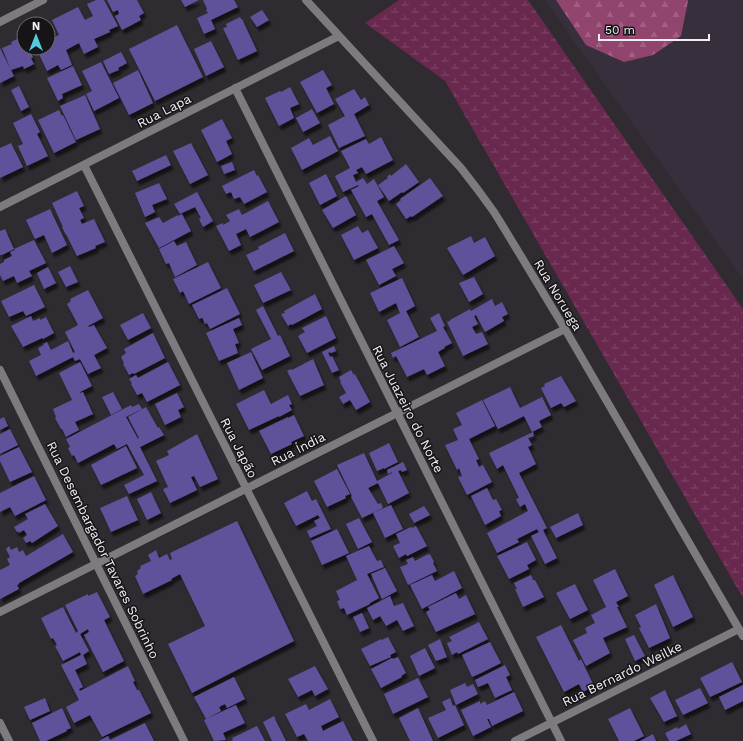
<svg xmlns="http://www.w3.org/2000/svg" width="743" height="741" font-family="'Work Sans',sans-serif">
	<defs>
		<pattern id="forest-firs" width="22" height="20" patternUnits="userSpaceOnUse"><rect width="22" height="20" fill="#91456e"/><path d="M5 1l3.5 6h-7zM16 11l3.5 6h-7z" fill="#a16083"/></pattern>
		<pattern id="wetland-marsh" width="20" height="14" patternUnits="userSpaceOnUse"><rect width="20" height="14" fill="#69284d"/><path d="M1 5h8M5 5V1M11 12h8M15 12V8" fill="none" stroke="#7f4867"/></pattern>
		<filter id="shadow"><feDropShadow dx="2.5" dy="4.5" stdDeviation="1" flood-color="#0009"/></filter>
	</defs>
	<rect width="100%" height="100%" fill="#2f2b31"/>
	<path fill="#37303c" d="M545,0H743V279Z"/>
	<path fill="url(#forest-firs)" d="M556,0H688V1L681,36L653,55L624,62L586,45Z"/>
	<path fill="url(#wetland-marsh)" d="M399,0H528L743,309V598L445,81L365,23Z"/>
	<path fill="#5f519a" filter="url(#shadow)" d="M96,0H104L118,26L109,30L110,32L94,39L98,47L84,54L79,43L66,50L72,65L61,70L58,65L47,71L36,48H48V40L59,35L52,20L78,7L85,20L93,16L87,4Z
		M107,0H137L144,13L139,16L141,20L122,30L115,16L119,14L118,10L113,12Z
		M181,0H199L185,7Z
		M203,0H234L238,7L211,20L215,29L204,34L197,18L208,13L206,10L207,9Z
		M262,10L269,20L257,27L250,17Z
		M240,17L241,19H242L257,51L238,60L223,28L227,27L226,24Z
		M177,25L203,77L155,101L129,49Z
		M23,36L24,48H29L33,58H31L34,64L24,69L23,66L11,70L2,48L12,44L11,42Z
		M211,41L224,67L206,76L194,49Z
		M0,48L14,76L0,83Z
		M121,52L127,63L118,68L119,70L109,74L103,61Z
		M101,62L119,98L94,111L86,94L92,91L82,71Z
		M73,66L82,85L62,94L63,98L58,101L47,78Z
		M138,70L153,103L129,115L113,83Z
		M323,70L332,85L326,88L334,104L317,113L300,82Z
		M19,86L29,107L21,111L11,90Z
		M290,87L299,104L290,108L294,118L279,126L265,98L280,91L281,92Z
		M354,89L361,100L365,97L369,105L354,114L365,136L339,148L328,125L345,116L335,99Z
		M85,95L100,129L76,140L60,106Z
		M312,109L320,123L303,132L296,118Z
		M59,110L62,116L63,115L76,142L54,153L38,120Z
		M31,114L40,132L37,134L48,156L27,166L18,146L23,144L13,123Z
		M222,119L232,138L226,141L232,154L217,162L201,130Z
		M330,136L338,151L302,170L291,148L309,138L313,145Z
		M381,137L393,160L366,174L362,167L356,170L358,173L353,175L356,182L363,178L367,184L374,179L384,197L377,201L399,240L389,245L372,214L366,217L351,190L359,186L358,185L343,192L335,176L350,168L341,151L366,139L369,144Z
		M11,143L23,167L0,178V148Z
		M191,143L208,175L190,184L173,151Z
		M166,155L171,165L137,181L132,171Z
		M232,162L235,170L224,174L221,166Z
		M406,164L419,182L403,193L402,192L389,201L378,185L388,178L387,177L390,174L391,176Z
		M254,170L257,176L258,175L267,192L244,204L240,197L234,199L231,192L226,194L222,186Z
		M326,174L337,196L320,205L309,183Z
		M430,178L443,196L412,217L411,216L406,219L396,204L401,200L400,199Z
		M159,183L167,199L152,205L155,212L145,217L135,193Z
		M77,191L84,206L79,208L84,218L80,220L82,224L94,219L105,242L95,246L96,248L77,256L66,234V235L62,227H63L52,203Z
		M197,192L213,221L203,227L199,219L201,218L195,207L180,214L174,204Z
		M346,196L356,215L333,228L322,210Z
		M268,201L279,222L250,237L246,229L236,234L241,245L229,251L216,226L223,223V225L230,221L226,215L239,209L242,215Z
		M50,209L67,245L52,253L44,235L35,239L26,220Z
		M182,214L191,231L159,248L145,223L159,217L163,223L178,215V216Z
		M358,226L362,233L368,230L378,248L354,260L341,235Z
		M5,229L14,249L2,255H0V231Z
		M285,233L294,251L254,271L246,255L259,249L258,247Z
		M471,236L474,243L485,237L495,256L463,275L447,248Z
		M34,240L46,263L29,271L32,276L17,283L14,276L3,281L0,275V264L4,262V260L12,256L10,252L15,250L14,249Z
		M174,241L177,246L186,242L197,265L175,277L169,263L166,264L159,249Z
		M394,246L404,263L392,269L396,276L379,285L366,260Z
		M208,262L221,288L189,304L183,291L180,293L173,279Z
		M70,266L78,282L66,287L58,272Z
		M48,267L56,283L44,289L37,273Z
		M281,272L291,290L263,303L254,285Z
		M474,277L483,294L469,302L459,283Z
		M402,278L415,306L406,311L419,337L400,347L387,320L400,313L396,303L379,312L370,293Z
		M34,285L45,307L26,316L23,311L9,317L1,301Z
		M227,288L240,314L210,329L207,323L205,324L202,317V318L199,319L192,305Z
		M88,290L103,318L88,326L89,327L94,325L107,348L94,355L101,368L88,374L80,359L75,361L73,357L36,376L29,361L41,355L38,348L44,345L43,344L47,342L51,350L68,341L73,353L75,352L65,332L78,325L67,304L71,301L70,299Z
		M315,294L322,309L292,325L291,324L288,326L281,314L285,313L284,311Z
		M492,299L495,306L502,302L508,314L502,317L504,321L485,332L476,315L474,316L478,324L472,327L476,334L482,332L488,344L463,356L447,322L450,321V320L470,309L471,311Z
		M263,306L278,336L280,335L290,356L262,370L251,349L271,339L256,310Z
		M143,313L151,328L128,340L120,325Z
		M439,313L445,326L443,327L452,343L444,347L445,348L443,349L438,352L445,366L427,375L424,369L407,377L396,356L393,358L391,353L437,331L430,318Z
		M31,316L33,321L40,318V320L46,317L54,333L43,339L42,338L23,347L11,326Z
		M326,316L336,338L307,353L298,336L305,332L302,328Z
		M239,318L242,325L233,329L239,343L235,344L238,353L219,361L206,333Z
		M153,333L165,358L134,374L133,373L129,375L123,364L124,363L121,357L126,353L124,349Z
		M334,346L336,351L331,353L330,352L328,353L330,357L332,356L339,370L332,373L322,352Z
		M251,352L263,378L239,390L227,363Z
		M313,359L324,385L300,396L287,371L291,369L292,370Z
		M80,362L92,386L80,392V393L83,392L93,414L75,422L79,430L66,437L62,429H61L55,418L56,417L53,409L72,400L59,373Z
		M168,362L180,385L147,402L142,393L137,395L131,384L132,383L129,379L136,375L138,378Z
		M351,370L354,375L355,374L370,402L356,410L350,400L343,404L339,397L346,393L340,382H341L339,377Z
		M561,376L576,401L564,407L561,403L551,408L541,388L545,386L544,384Z
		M510,387L520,408L542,397L551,415L539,421L542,427L532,432L524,416L498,429L483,400Z
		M264,390L271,404L288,395L292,404L289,405L292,410L279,417V416L249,430L236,404Z
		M113,392L122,409L111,415L102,397Z
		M177,393L184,407L178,410L181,417L165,425L155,404Z
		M482,400L495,426L469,439L479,459L476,460L479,467L483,465L492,482L467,495L458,477L462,476L459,468L457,470L445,445L458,440L453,429L462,425L456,413Z
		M139,404L142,409L126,417L138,439L139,438L128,417L146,407L158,428L159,427L164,435L140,447L157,481L129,494L124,485L144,475L127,444L117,449L114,444L78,463L74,455L72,456L68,448L70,447L66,439L131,405L132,407Z
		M294,415L304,436L291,442L292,444L271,454L259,431L288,417V418Z
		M4,417L8,426L0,430V419Z
		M10,429L18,445L0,454V434Z
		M533,432L534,436L528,438L532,445L528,447L536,464L519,473L547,528L543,530L557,558L545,564L531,536L539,532L537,529L517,539L519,542L497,553L487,533L528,511L525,504L520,507L516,499L519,498L503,465L497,469L489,453Z
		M197,434L218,479L200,487L194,476L191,477L197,490L170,503L163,489L168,487L156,461L169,455L167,451Z
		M389,443L398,462L384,469V468L377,471L369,453Z
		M126,446L137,468L101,485L91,465Z
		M19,447L32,472L10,482L0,461V456Z
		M364,453L377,481L392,473V472L388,474L387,470L403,462L407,470L402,472L401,470L398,471L409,493L388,504L378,483L368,488L378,504L381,503L383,508L362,518L351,497L352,496L337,465Z
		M337,469L350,494L345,496L346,498L327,507L314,481Z
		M34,476L46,500L15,516L10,507L0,512V493Z
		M487,488L493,500L496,499L502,510L499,511L501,516L485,525L471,496Z
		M307,491L312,501L316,499L331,529L310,538L307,531L317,526L314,521L320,518L318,515L296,526L284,503Z
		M151,492L161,513L147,520L137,499Z
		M127,496L138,520L111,532L100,508Z
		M45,504L58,526L32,543L30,541L26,543L23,538L27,535L24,530L19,533L18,531L17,532L14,527L28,519L25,514Z
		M391,505L403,529L385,538L373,513Z
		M424,506L430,515L414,523L409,514Z
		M578,513L583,525L556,538L550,527Z
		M359,518L372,542L358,549L346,524Z
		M237,521L294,641L192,693L168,644L205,626L180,574L171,579L172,580L143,594L135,576L138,574L137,571L141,568L140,566L151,561L148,555L156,550L159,558L167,554L170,560L172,559L170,553Z
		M416,526L427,546L407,556L406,554L399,558L393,546L400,543L396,534L411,527L412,528Z
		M337,529L349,553L322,565L311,541Z
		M63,534L73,552L19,583V584L17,585L19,589L0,599V570L10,565L7,559L10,557L6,549L9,546L11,550L17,547L19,552L23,550L26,556Z
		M527,542L536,560L527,565L529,569L509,579L497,556Z
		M369,546L377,561L381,560L384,567L367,574L379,598L370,603V604L347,615L344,608L340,609L337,601L340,600L336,591L357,580L346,556Z
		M428,554L429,555L430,554L434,562L433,563L437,571L408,585L400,567L408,564L406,560L413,557L415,561Z
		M385,568L397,591L382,599L371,574Z
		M615,569L628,596L616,602L619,607H617L627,627L603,638L610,653L586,666L573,640L587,633L585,628L595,623L591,615L606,607L593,580Z
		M454,571L462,588L422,609L410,585L432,575L435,581Z
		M531,575L533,580H535L544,597L523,607L515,589H517L514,583Z
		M673,575L693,617L673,627L654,585Z
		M575,584L588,610L570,619L556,593Z
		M97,592L110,617L104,620L124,661L103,672L84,635L89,632L88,629L80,634L89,651L83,655L87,664L75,670L83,687L79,689L80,691L128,666L135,681L133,682L137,690H139L151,713L102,737L90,715L74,723L66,707L79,700L61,665L81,655L80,652L63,661L55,646L57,645L53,638L51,639L41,618L63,607L76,633L78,631L65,605L88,594V596Z
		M456,593L459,599L466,595L475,614L436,632L426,612L430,610L428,607Z
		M390,596L394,606L403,603L414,626L403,631L397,620L386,626L380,616L373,620L367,608Z
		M656,604L670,638L649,648L639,628L641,627L635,615Z
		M362,613L369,628L360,632L353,617Z
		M479,622L488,639L458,654L457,652L452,655L447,643L452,641L449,637Z
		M561,625L579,661L581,659L594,686L583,692L579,684L564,692L536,637Z
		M634,635L645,656L635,661L625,639Z
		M388,637L396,652L390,655L391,657L370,666L361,649L381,639L382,640Z
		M440,639L447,657L436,661L428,645Z
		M490,642L501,663L481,673L472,677L462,655Z
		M425,648L435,668L419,676L410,656Z
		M398,657L406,673L401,676L402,677L381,688L371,669L392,658L393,659Z
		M732,662L742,682L710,697L700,678Z
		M505,665L510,675L506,677L512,690L495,698L488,683L478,687L475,680Z
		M315,666L328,689L315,696L312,690L298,697L288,679Z
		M234,677L245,699L227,708L225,704L219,707L221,711L206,719L194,697Z
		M418,678L428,697L393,714L384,694Z
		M465,683L467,687L473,684L478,694L456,705L450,690Z
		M743,685V701L725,710L719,697Z
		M700,688L708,703L683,715L675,700Z
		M665,690L677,716L664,722L650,698Z
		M514,692L523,711L492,726L489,719H487L491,727L473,736L461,710L480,701V704L485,701L487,705Z
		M45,698L50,711L30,720L24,707Z
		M450,698L453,706L455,705L464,725L438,738L428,718L446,710L442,702Z
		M330,699L339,717L321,726L323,731L343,721L353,741H308L304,734L297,737L285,714L306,704L309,710Z
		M236,705L245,723L223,733L226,740L214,741L204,720Z
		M62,708L71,728L66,730L67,731L46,741H40L32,723Z
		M418,708L433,741H410L399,718Z
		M630,708L644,736L634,741H619L608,719Z
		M274,716L276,721L286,741H272L263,722Z
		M145,723L154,741H99L108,736L110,740Z
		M686,724L691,734L676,741H669L665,733L677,727L678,729Z
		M257,726L265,741H231L233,740L232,738Z
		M653,734L656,741H640Z"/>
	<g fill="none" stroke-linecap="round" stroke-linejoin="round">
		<path stroke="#7e7b7e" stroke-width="8" d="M306,0L461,168L478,190L494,212L510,238L565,329L743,636
			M0,22L43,0
			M235,88L561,741
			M84,165L373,741
			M0,207L339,36
			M0,612L565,329
			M515,741L739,629"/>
		<path stroke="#7e7b7e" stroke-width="8" d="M0,370L184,741
			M0,723L9,741"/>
	</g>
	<g text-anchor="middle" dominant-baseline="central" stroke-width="3" stroke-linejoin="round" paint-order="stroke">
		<g font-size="13" fill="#f1eff3" stroke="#161417">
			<text transform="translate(164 111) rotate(-27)">Rua Lapa</text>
			<text transform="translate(558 295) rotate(59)">Rua Noruega</text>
			<text transform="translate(408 409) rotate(63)">Rua Juazeiro do Norte</text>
			<text transform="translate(239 448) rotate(63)">Rua Japão</text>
			<text transform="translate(298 449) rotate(-27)">Rua Índia</text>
			<text transform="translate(103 550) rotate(64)">Rua Desembargador Tavares Sobrinho</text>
			<text transform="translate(622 674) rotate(-26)">Rua Bernardo Weilke</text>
		</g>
	</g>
	<g transform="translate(36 36)"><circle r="19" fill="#161417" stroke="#6e6c6f"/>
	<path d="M0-3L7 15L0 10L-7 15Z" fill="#56c9e1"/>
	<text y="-6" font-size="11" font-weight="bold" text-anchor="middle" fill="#f1eff3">N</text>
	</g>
	<path d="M599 34v6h110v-6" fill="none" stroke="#f1eff3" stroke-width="2"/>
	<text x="605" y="34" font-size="12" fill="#f1eff3" stroke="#161417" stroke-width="3" paint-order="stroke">50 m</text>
</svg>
